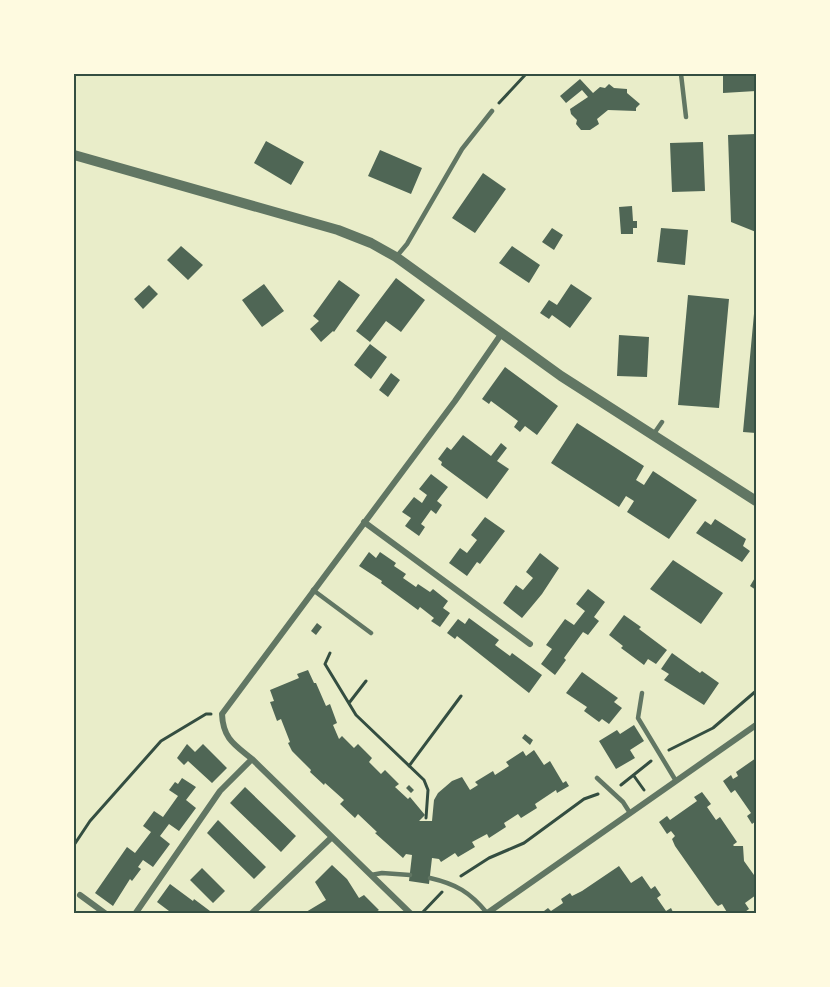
<svg xmlns="http://www.w3.org/2000/svg" width="830" height="987" font-family="'Libre Baskerville',serif">
	<rect width="100%" height="100%" fill="#e9edc9"/>
	<path fill="#4f6655" d="M723,74H756V91L723,93Z
		M580,79L593,93L600,87L605,88L609,84L614,88L627,89V93L640,104L636,108V111L608,110L597,119L599,124L590,130H581L576,124L577,120L571,114L570,109L588,97L582,90L566,103L560,96Z
		M756,134V232L731,222L728,135Z
		M266,141L304,162L291,185L254,163Z
		M703,142L705,191L672,192L670,143Z
		M380,150L422,168L411,194L368,176Z
		M483,173L506,189L475,233L452,218Z
		M632,206L633,221H637V228H633V234H621L619,207Z
		M552,228L563,235L554,250L542,242Z
		M661,228L688,230L685,265L657,262Z
		M181,246L203,265L188,280L167,260Z
		M512,246L540,265L529,283L499,263Z
		M396,278L425,300L401,332L386,321L370,342L356,331Z
		M339,280L360,295L334,332L333,331L321,342L310,329L319,321L313,316Z
		M264,284L284,311L262,327L242,300Z
		M571,284L592,298L570,328L552,315L549,319L540,313L549,300L557,305Z
		M149,285L158,294L143,309L134,299Z
		M688,295L729,299L719,408L678,405Z
		M755,303H756V433L743,432Z
		M619,335L649,337L647,377L617,376Z
		M370,344L387,357L371,379L354,365Z
		M505,367L558,406L537,435L525,426L520,432L514,427L518,421L491,401L489,404L482,399Z
		M391,373L400,380L388,397L379,390Z
		M577,423L644,466L636,480L644,485L653,471L697,500L669,539L627,512L634,501L626,496L619,507L551,463Z
		M463,435L491,456L501,443L507,448L497,461L509,469L487,499L441,465L442,462L438,459L447,447L451,450Z
		M431,474L448,487L437,501L442,505L436,514L431,510L421,524L425,527L419,536L405,526L411,518L402,512L414,497L422,503L427,495L419,489Z
		M485,517L505,531L480,564L477,562L467,576L449,563L460,548L467,553L477,540L471,535Z
		M715,519L746,539L743,546L750,551L742,562L696,533L705,521L711,525Z
		M369,552L376,558L380,552L396,563L394,566L406,574L403,578L416,587L418,584L430,592L433,589L448,601L443,608L450,613L440,627L431,621L434,618L420,607L418,610L381,583L382,581L359,566Z
		M540,553L559,568L542,594L522,618L503,603L516,585L523,590L533,578L526,572Z
		M673,560L723,593L701,624L650,589Z
		M756,576V590L750,586Z
		M588,589L605,602L594,617L599,621L588,635L583,632L564,658L566,660L555,675L541,664L552,649L546,645L565,619L574,625L585,611L576,604Z
		M624,615L641,627L639,629L667,650L656,664L648,659L644,665L621,648L623,646L609,635Z
		M469,618L499,640L495,645L510,656L512,653L542,675L529,693L457,636L455,639L447,633L458,619L465,624Z
		M317,623L322,627L316,635L311,631Z
		M672,653L700,673L702,671L719,683L704,705L664,680L669,674L661,669Z
		M308,670L314,683H316L326,706L330,704L337,723L333,725L339,739L342,736L354,748L358,744L372,758L369,762L381,774L385,770L399,784L395,787L408,799L410,797L425,815L419,821H432L434,800L438,793L452,781L462,777L470,790L478,785L475,782L493,771L495,775L509,766L506,762L523,751L526,756L534,750L544,765L550,761L563,783L566,781L569,786L557,793L556,790L535,804L537,808L521,818L518,814L504,823L506,827L489,838L487,834L472,842L475,847L458,857L455,853L441,862L439,859L432,858L429,884L409,881L412,855L406,854L403,858L375,833L377,832L358,814L355,818L340,804L344,800L325,783L324,785L310,772L311,770L292,751L288,743L290,742L281,719L277,721L270,702L274,701L270,690L299,678L297,674Z
		M582,672L618,698L614,702L622,708L609,724L602,719L599,722L584,711L587,707L566,693Z
		M634,725L644,741L630,750L635,758L616,769L599,741L617,730L620,734Z
		M525,734L533,740L530,745L522,738Z
		M187,744L195,752L203,744L227,768L212,783L188,761L184,765L177,758Z
		M756,758V821L752,824L747,816L751,813L735,790L731,793L723,781L731,775L733,779L738,776L736,772Z
		M182,778L196,787L186,800L196,808L179,831L169,824L160,836L170,844L153,867L143,860L138,867L141,869L132,881L130,879L113,906L95,893L127,847L135,853L151,832L143,826L154,811L163,817L178,796L169,790L175,782L178,784Z
		M409,785L414,790L411,793L406,788Z
		M245,787L296,836L281,852L230,803Z
		M702,792L711,804L707,807L716,820L720,817L737,842L733,845L734,846H743L744,861L754,875L756,873V895L745,903L749,909L742,914H728L722,904L718,906L715,903L675,846L672,839L675,836L671,831L667,834L659,822L667,816L670,820L697,801L694,797Z
		M218,820L266,867L254,879L207,833Z
		M332,865L347,879L359,898L364,895L379,910L373,914H307L306,912L326,900L315,882Z
		M619,866L631,883L642,876L651,889L655,886L661,895L657,898L666,911L671,908L674,914H540L548,908L551,911L563,903L561,899L570,893L572,896L582,891Z
		M202,868L225,891L213,903L190,880Z
		M170,884L193,901L194,899L214,914H173L157,902Z"/>
	<g fill="none" stroke-linecap="round" stroke-linejoin="round">
		<path stroke="#344e41" stroke-width="3" d="M499,103L526,74
			M330,653L325,664L356,715L424,780L428,790L426,818
			M349,703L366,681
			M669,750L713,728L756,691
			M409,766L461,696
			M634,776L644,790
			M621,785L651,761
			M74,845L90,821L161,741L206,714H211
			M461,876L489,858L524,843L584,799L598,794
			M422,913L442,892"/>
		<path stroke="#617663" stroke-width="4.5" d="M681,74L686,117
			M397,256L407,244L462,149L492,111
			M653,435L662,422
			M313,590L371,633
			M642,693L638,718L676,781
			M597,778L623,802L630,813
			M371,875L382,873L410,875
			M430,878C456,884 470,892 487,913"/>
		<path stroke="#617663" stroke-width="6" d="M364,522L530,644
			M80,895L106,914
			M135,914L220,791L252,759
			M251,914L332,837
			M411,914L252,759C235,745 223,739 222,714L455,401L502,333
			M486,914L756,725"/>
		<path stroke="#617663" stroke-width="10" d="M74,155L338,230L371,243L396,257L561,376L756,501"/>
	</g>
	<rect width="830" height="987" fill="none" stroke="#fefae0" stroke-width="150"/>
	<rect x="75" y="75" width="680" height="837" fill="none" stroke="#344e41" stroke-width="2"/>
</svg>
